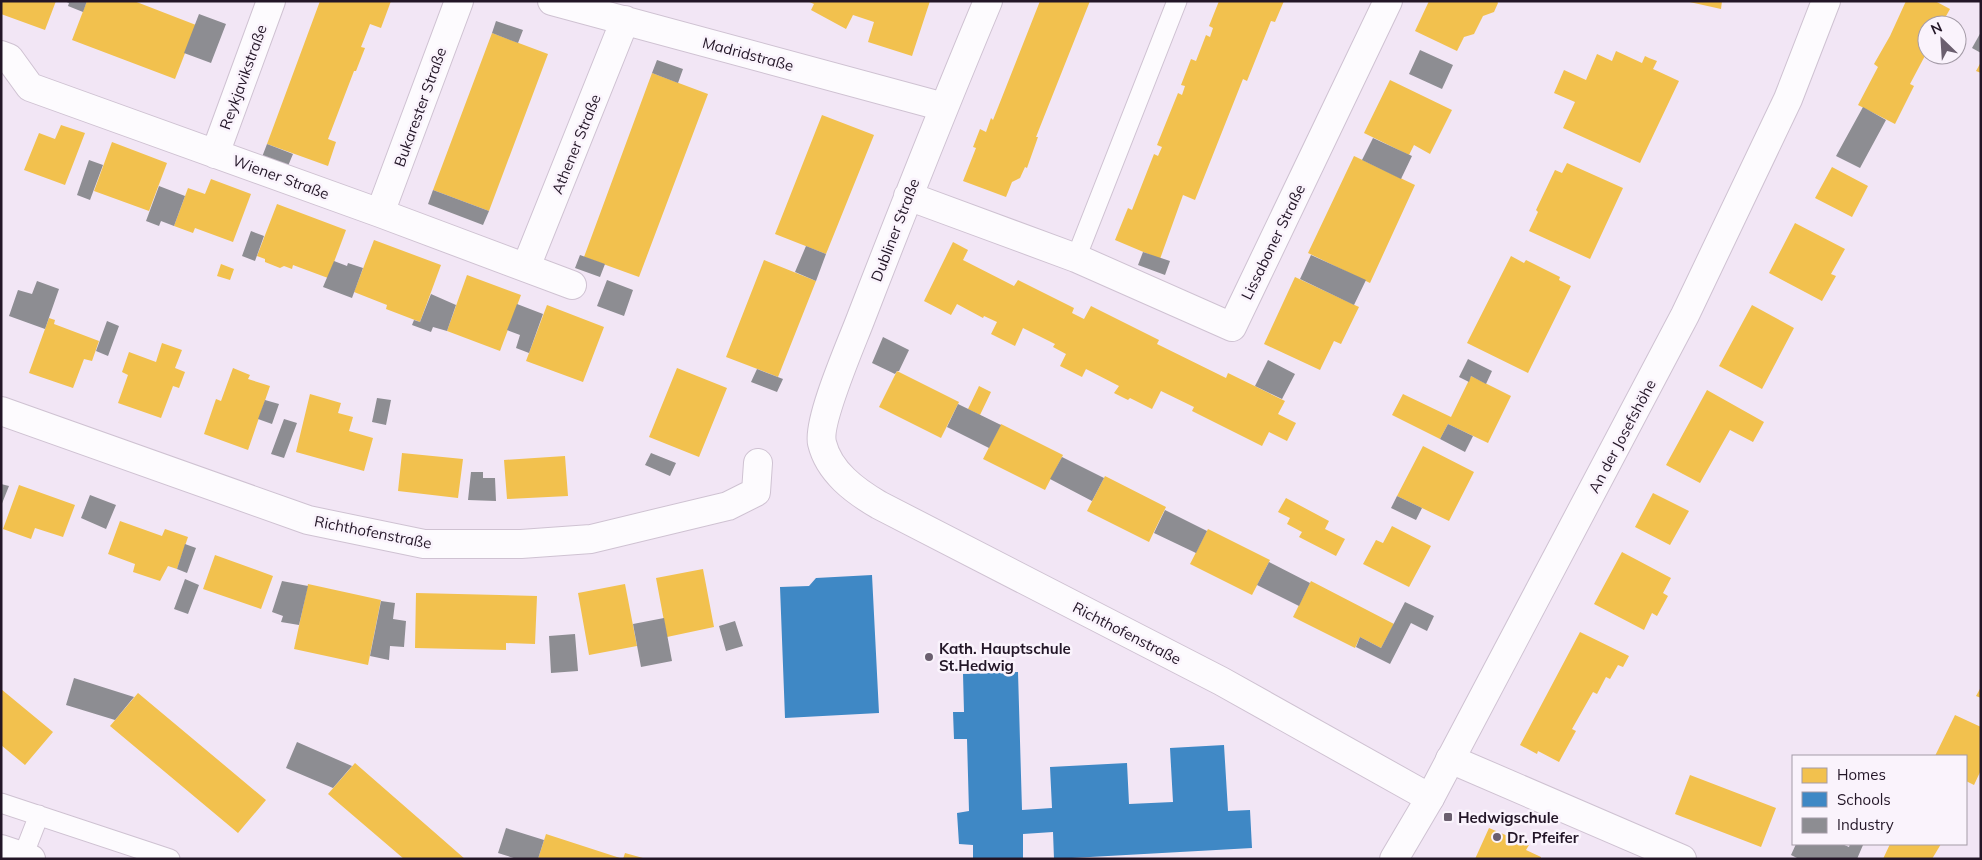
<svg xmlns="http://www.w3.org/2000/svg" width="1982" height="860" font-family="Mulish,sans-serif">
	<rect width="100%" height="100%" fill="#f2e6f5"/>
	<path fill="#f2c14e" d="M1,1H56L45,30L1,14Z
		M87,1H134L196,25L175,79L72,40Z
		M320,1H391L381,28L370,24L361,47L365,48L356,71H354L328,139L336,142L328,166L267,144Z
		M807,1H930L912,56L868,42L874,22L853,15L846,29L811,10L814,4Z
		M1040,1H1090L1036,137H1038L1027,168L1025,167L1020,178L1012,182L1006,197L963,181L976,148L973,147L980,129L986,132L991,118L993,120Z
		M1219,1H1284L1275,22L1271,21L1247,81L1243,79L1195,200L1183,195L1160,259L1115,240L1128,208L1132,210L1154,154L1158,156L1162,147L1157,145L1178,93L1182,95L1185,86L1181,85L1191,59L1196,61L1206,35L1210,37L1213,28L1209,26Z
		M1429,1H1497L1498,3L1494,12L1483,16L1474,34L1464,37L1457,51L1415,31Z
		M1685,1H1722L1721,9Z
		M1906,1H1935L1950,9L1941,25H1927V52L1910,84L1914,86L1895,124L1858,105L1878,67L1874,64L1890,36Z
		M492,33L548,54L489,211L433,190Z
		M1616,51L1642,63L1645,56L1649,58L1657,61L1653,69L1679,81L1640,163L1563,128L1575,102L1554,93L1564,70L1586,80L1597,54L1612,61Z
		M1981,62V73L1976,71Z
		M652,73L708,94L639,277L584,257Z
		M1390,80L1452,110L1430,154L1414,145L1409,155L1364,133Z
		M822,115L874,135L826,254L775,234Z
		M61,125L85,133L65,185L24,170L39,133L55,139Z
		M112,142L167,163L149,211L94,191Z
		M1354,156L1415,185L1370,283L1308,253Z
		M1567,163L1623,188L1590,259L1529,231L1538,212L1536,210L1555,170L1562,173Z
		M1832,167L1868,186L1852,217L1815,198Z
		M211,179L251,194L233,242L195,228L193,233L174,226L188,188L205,194Z
		M277,204L346,230L328,278L293,265L292,269L284,266L280,268L265,262V259L257,256Z
		M1795,223L1845,249L1831,274L1836,276L1822,301L1769,273Z
		M374,240L441,265L420,322L386,309L387,305L354,292Z
		M953,242L968,250L963,260L1014,286L1018,280L1074,308L1072,313L1084,319L1091,306L1159,340L1157,344L1226,378L1228,373L1285,401L1278,414L1296,423L1287,441L1269,432L1262,446L1192,411L1194,407L1161,391L1152,409L1130,398L1128,400L1114,393L1119,386L1086,369L1082,377L1060,366L1066,354L1053,347L1055,344L1023,328L1015,346L991,334L997,322L984,316L983,318L957,304L951,315L924,301Z
		M1511,256L1524,263L1526,260L1560,277L1559,280L1571,286L1528,373L1467,343Z
		M764,260L816,281L778,377L726,357Z
		M221,264L234,269L230,280L217,276Z
		M467,275L521,295L500,351L447,331Z
		M1295,277L1359,307L1341,344L1334,341L1320,370L1264,344Z
		M547,305L604,327L583,382L526,361Z
		M1752,305L1794,328L1762,389L1719,366Z
		M49,318L55,320L54,324L99,341L92,361L84,359L73,388L29,373Z
		M162,343L182,350L175,368L185,372L179,388L173,386L161,418L118,403L128,375L122,372L129,352L156,362Z
		M233,368L250,375L248,379L270,386L248,450L204,434L216,399L221,401Z
		M677,368L727,388L699,457L649,437Z
		M897,371L959,402L941,438L879,407Z
		M1471,376L1511,396L1488,443L1448,424L1440,439L1392,415L1403,394L1451,417Z
		M979,386L991,392L980,415L968,409Z
		M1707,390L1764,422L1753,442L1730,430L1700,483L1666,465Z
		M310,394L341,403L338,413L353,417L349,431L373,438L364,471L296,452Z
		M1001,424L1063,455L1045,490L983,459Z
		M1423,446L1474,472L1449,521L1397,496Z
		M402,453L463,459L458,498L398,491Z
		M565,456L568,496L507,499L504,460Z
		M1105,476L1166,507L1149,542L1087,511Z
		M19,485L75,505L63,537L35,528L31,539L3,529Z
		M1653,493L1689,511L1670,545L1635,527Z
		M1286,498L1329,521L1325,529L1345,539L1336,556L1299,537L1302,532L1287,524L1290,518L1278,512Z
		M120,521L162,536L165,529L188,537L177,569L168,566L160,581L133,572L135,564L108,554Z
		M1392,526L1431,546L1409,587L1363,564L1376,540L1383,543Z
		M1208,529L1270,560L1252,595L1190,564Z
		M1622,552L1671,578L1663,593L1668,596L1657,616L1652,613L1644,630L1594,604Z
		M215,555L273,576L261,609L203,589Z
		M703,569L714,627L667,637L656,578Z
		M1311,581L1394,624L1381,648L1360,637L1355,648L1293,617Z
		M308,584L381,600L368,665L294,649Z
		M625,584L637,646L589,655L578,593Z
		M416,593L537,596L535,644L506,643V650L415,648Z
		M1580,632L1629,656L1623,667L1618,665L1610,679L1606,677L1597,694L1593,692L1572,729L1576,731L1559,762L1538,751L1537,754L1520,745Z
		M1981,687V698L1976,696Z
		M1,689L53,732L25,765L1,745Z
		M138,693L266,800L238,833L110,726Z
		M1955,715L1981,727V770L1974,785L1966,781V756H1935Z
		M355,763L441,838L465,859H404L328,794Z
		M1690,775L1776,808L1761,847L1675,814Z
		M1489,828L1529,845L1526,850L1541,857V859H1475Z
		M546,834L620,858V859H538Z
		M1890,844H1941L1932,859H1883Z
		M625,853L643,858V859H623Z"/>
	<path fill="#3f88c5" d="M872,575L879,713L785,718L780,587L809,586L816,578Z
		M1018,672L1022,810L1052,808L1050,767L1127,763L1129,804L1173,802L1170,748L1224,745L1228,811L1250,810L1252,848L1054,859L1053,832L1023,834V859H973V845L959,844L957,813L969,811L967,739H954L953,712H964L963,674Z"/>
	<path fill="#8d8d92" d="M64,1H87L83,12L68,6L69,3Z
		M199,14L226,24L211,63L184,53Z
		M496,21L523,30L518,43L492,33Z
		M1981,32V53L1972,48Z
		M1420,50L1453,65L1442,89L1409,74Z
		M657,60L683,69L678,83L652,73Z
		M1863,107L1886,120L1860,168L1836,156Z
		M1373,138L1412,156L1401,179L1362,160Z
		M267,144L293,154L288,166L262,157Z
		M89,160L103,165L90,200L77,195Z
		M159,186L185,196L174,226L161,221L159,226L146,221Z
		M433,190L489,211L483,225L428,204Z
		M251,231L264,236L255,261L242,256Z
		M806,246L826,254L816,281L795,272Z
		M1143,252L1170,261L1165,275L1138,265Z
		M580,255L605,264L600,277L575,268Z
		M1311,255L1366,280L1354,305L1300,279Z
		M334,261L347,266L348,263L363,268L352,298L323,287Z
		M607,280L633,290L624,316L597,306Z
		M37,281L59,289L45,329L9,316L18,290L32,294Z
		M431,294L456,305L447,331L433,327L431,332L412,325L414,320L420,322Z
		M517,304L543,314L529,353L516,348L520,335L507,330Z
		M107,321L119,326L108,356L96,351Z
		M883,337L909,350L899,371H897L895,374L872,363Z
		M1468,359L1492,371L1486,384L1471,376L1469,382L1459,377Z
		M1268,360L1295,374L1282,399L1255,386Z
		M757,369L783,379L777,392L751,382Z
		M377,398L391,400L386,425L372,422Z
		M265,400L279,404L272,424L258,419Z
		M958,404L1001,425L989,448L947,427Z
		M284,419L297,423L284,458L271,454Z
		M1448,424L1473,436L1465,452L1440,439Z
		M651,453L676,463L670,476L645,465Z
		M1062,457L1104,478L1092,501L1050,479Z
		M471,472H483V478H495L496,501L468,500Z
		M1,484L9,486L1,506Z
		M90,495L116,505L106,529L81,518Z
		M1397,496L1422,508L1416,520L1391,508Z
		M1165,510L1207,531L1196,553L1154,533Z
		M185,544L196,548L187,573L177,569Z
		M1269,562L1310,583L1299,606L1257,585Z
		M185,579L199,585L188,614L174,609Z
		M282,581L308,586L299,625L281,622L283,616L272,612Z
		M381,601L395,603L393,619L406,621L404,647L390,646L389,660L370,656Z
		M1405,602L1434,616L1427,631L1411,623L1390,664L1356,647L1360,637L1381,648Z
		M664,618L672,661L641,667L633,624Z
		M735,621L743,646L726,651L719,626Z
		M575,634L578,671L551,673L549,636Z
		M74,678L134,697L115,720L66,705Z
		M297,742L352,766L333,788L286,768Z
		M506,828L544,840L538,859H517L498,853Z
		M1796,844H1842L1849,847L1850,844L1863,845L1857,859H1799L1791,855Z"/>
	<g fill="none" stroke-linecap="round" stroke-linejoin="round">
		<defs>
			<path id="service" d="M1076,258L1177,1
				M1,803L170,859
				M23,856L39,815"/>
			<path id="minor" d="M552,1L944,107
				M988,1C944,106 902,212 861,318C852,342 817,421 822,443C829,472 855,491 879,505L1221,681L1430,798
				M1,55L9,58L30,87L380,213L572,285
				M215,154L271,1
				M908,196L1076,258L1232,327L1388,1
				M380,213L459,1
				M526,267L625,20
				M1,411L308,520L424,544H521L591,539L728,506L756,492L758,463
				M1450,759L1682,859"/>
			<path id="tertiary" d="M1394,859L1430,798L1685,315L1788,99L1826,1"/>
			<path id="secondary" d="M1,849L31,859"/>
		</defs>
		<use href="#service" stroke="#cfc2d2" stroke-width="21"/>
		<use href="#minor" stroke="#cfc2d2" stroke-width="30"/>
		<use href="#tertiary" stroke="#cfc2d2" stroke-width="30"/>
		<use href="#secondary" stroke="#cfc2d2" stroke-width="30"/>
		<use href="#service" stroke="#fdfbfe" stroke-width="19"/>
		<use href="#minor" stroke="#fdfbfe" stroke-width="28"/>
		<use href="#tertiary" stroke="#fdfbfe" stroke-width="28"/>
		<use href="#secondary" stroke="#fdfbfe" stroke-width="28"/>
	</g>
	<g fill="#6b5f6f" stroke="#faf3fc" stroke-width="2">
		<circle cx="929" cy="657" r="5"/>
		<rect x="1443" y="812" width="10" height="10" rx="2.5"/>
		<circle cx="1497" cy="837" r="5"/>
	</g>
	<g text-anchor="middle" dominant-baseline="central" stroke-width="5" stroke-linejoin="round" paint-order="stroke">
		<g font-size="15" fill="#231627" stroke="#faf3fc">
			<text transform="translate(748 54) rotate(15)">Madridstraße</text>
			<text transform="translate(243 77) rotate(-70)">Reykjavikstraße</text>
			<text transform="translate(420 107) rotate(-70)">Bukarester Straße</text>
			<text transform="translate(576 144) rotate(-68)">Athener Straße</text>
			<text transform="translate(281 177) rotate(20)">Wiener Straße</text>
			<text transform="translate(895 230) rotate(-69)">Dubliner Straße</text>
			<text transform="translate(1273 242) rotate(-64)">Lissaboner Straße</text>
			<text transform="translate(1622 436) rotate(-62)">An der Josefshöhe</text>
			<text transform="translate(373 532) rotate(11)">Richthofenstraße</text>
			<text transform="translate(1127 633) rotate(27)">Richthofenstraße</text>
		</g>
		<g font-size="15" font-weight="bold" fill="#231627" stroke="#faf3fc" text-anchor="start">
			<text x="939" y="648">Kath. Hauptschule<tspan x="939" dy="17">St.Hedwig</tspan></text>
			<text x="1458" y="817">Hedwigschule</text>
			<text x="1507" y="837">Dr. Pfeifer</text>
		</g>
	</g>
	<rect width="1982" height="860" fill="none" stroke="#231627" stroke-width="5"/>
	<rect x="1792" y="755" width="175" height="90" fill="#faf3fc" stroke="#a49ba7"/>
	<rect x="1802" y="768" width="25" height="15" fill="#f2c14e" stroke="#a49ba7"/>
	<text x="1837" y="780" font-size="15" fill="#231627">Homes</text>
	<rect x="1802" y="792" width="25" height="15" fill="#3f88c5" stroke="#a49ba7"/>
	<text x="1837" y="805" font-size="15" fill="#231627">Schools</text>
	<rect x="1802" y="818" width="25" height="15" fill="#8d8d92" stroke="#a49ba7"/>
	<text x="1837" y="830" font-size="15" fill="#231627">Industry</text>
	<g transform="translate(1942 40) rotate(335)"><circle r="24" fill="#faf3fc" stroke="#a49ba7"/>
	<path d="M0-4L9 19L0 12L-9 19Z" fill="#6b5f6f"/>
	<text y="-8" font-size="14" font-weight="bold" text-anchor="middle" fill="#231627">N</text>
	</g>
</svg>
